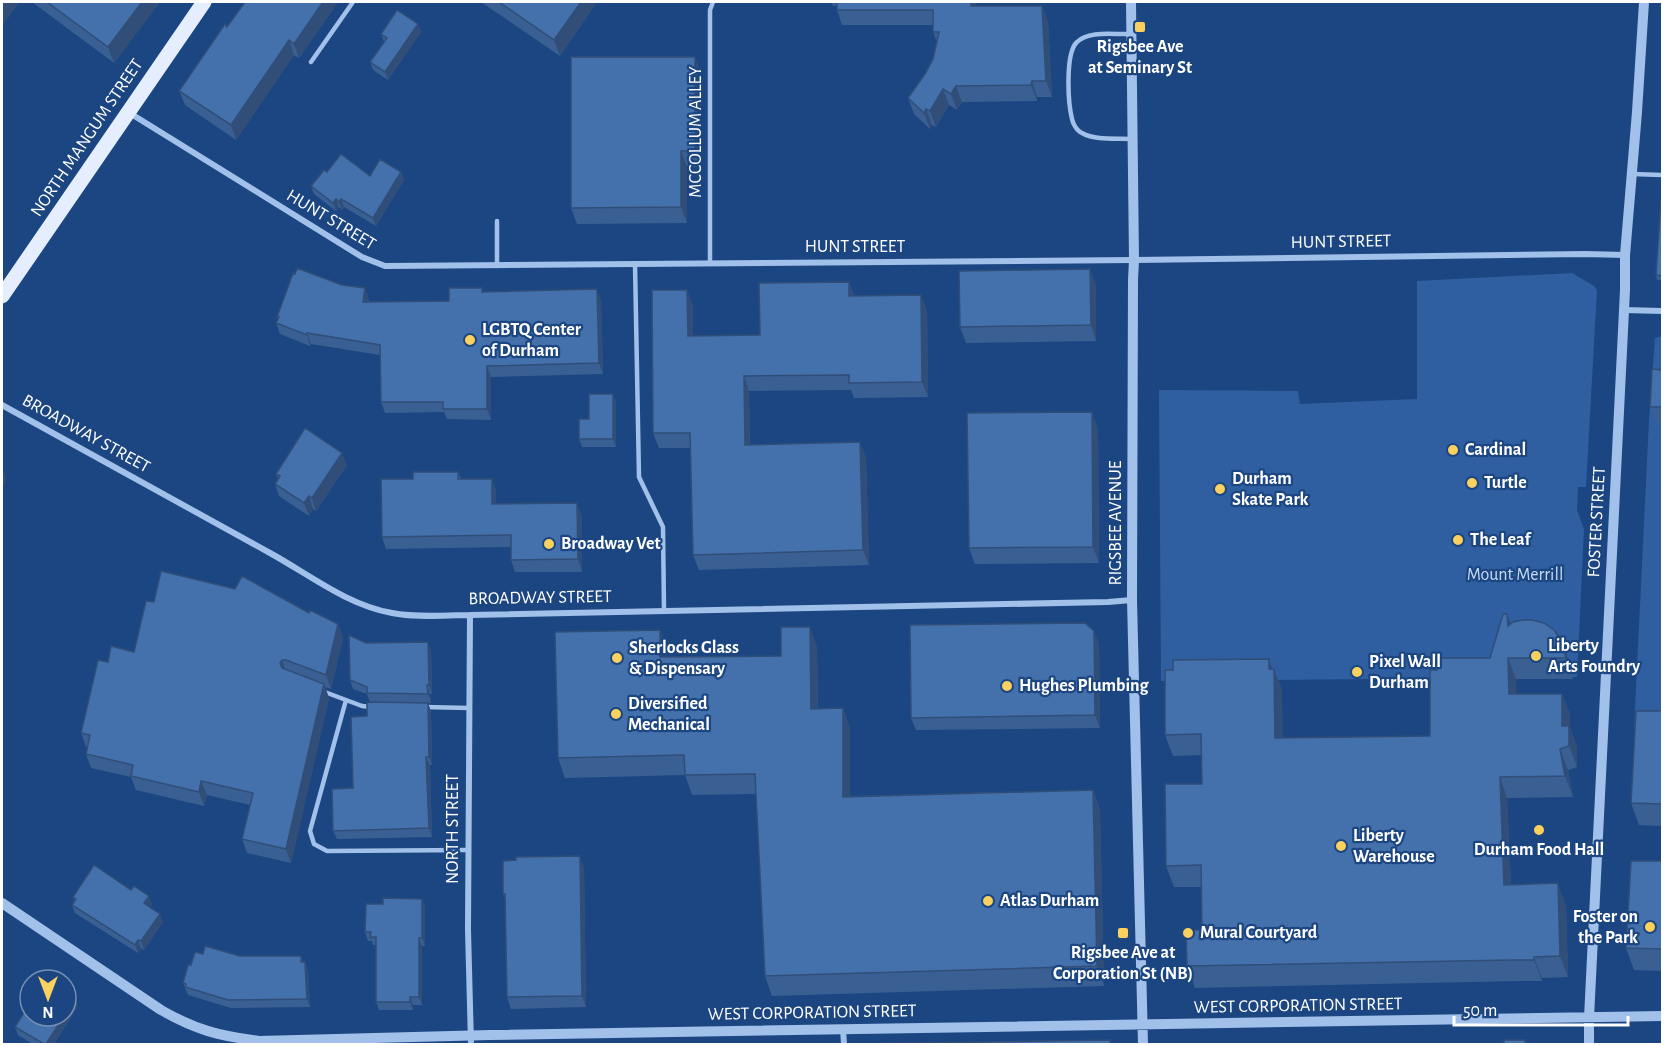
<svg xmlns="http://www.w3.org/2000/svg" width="1664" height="1046" font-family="'Alegreya Sans',sans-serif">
	<rect width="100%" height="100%" fill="#1c4681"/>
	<path fill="#2f5fa0" d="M1572,273L1594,286L1597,290L1586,487H1578L1577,510L1584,529L1577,677L1161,681L1159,390L1298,391L1300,404L1417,399V281Z
		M1662,336V730L1634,729L1649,420L1655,338Z"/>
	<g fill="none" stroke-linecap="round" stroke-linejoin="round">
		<path stroke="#a1c0ea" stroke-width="4.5" d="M1131,34C1115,35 1089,30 1077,42C1065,53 1068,103 1072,119C1073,124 1077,131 1082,133C1096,141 1117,138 1133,139
			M311,62L353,2
			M1632,174L1662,175
			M497,221V266
			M710,263V10L713,2
			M635,264L639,477L663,527L664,611
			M322,691L362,706L371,707
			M346,700L310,831L314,844L327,851L468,850
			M424,707L469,708"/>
		<path stroke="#a1c0ea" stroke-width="6" d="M128,112L362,257L385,266L1134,260L1585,254L1625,255
			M1624,310L1662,311
			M2,405C91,454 180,504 270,553C310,575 347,605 392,613C417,618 445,615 470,615L1108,602L1132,600
			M470,615L468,930L471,1044
			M843,1029L844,1044"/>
		<path stroke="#a1c0ea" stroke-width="10" d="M1131,2L1134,260L1133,280L1132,600L1143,1044
			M2,903L161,1010C196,1030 219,1036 259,1041L490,1035L1662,1016
			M1589,1044V1018L1625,290V255L1637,112L1644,2"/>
		<path stroke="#e4eefe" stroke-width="15" d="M2,296L204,2"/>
	</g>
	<path fill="#3a6093" d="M32,2H160L114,63Z
		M245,2H338L299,58L294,55L236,140L185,105L179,91L227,27Z
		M481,2H597L560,56Z
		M831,2H976V6H1042L1048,22L1052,97H1037V101L962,102L957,110L949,105L936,127L932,125L930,129L914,114L908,98L925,74L933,59L937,42L933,32V25H842L837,10V6H833Z
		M418,24L421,32L388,80L373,70L370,62L384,42L381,34Z
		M701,73V167H687V223L577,224L571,208Z
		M327,172L370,176L401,172L404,180L376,226L344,207L342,210L339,207L336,211L314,194L311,186Z
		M1662,199V280H1657L1656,275Z
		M849,282L854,296L927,310L928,397L854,398L851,390L749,391L750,445L866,457L869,565L699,570L693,555L690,448H659L653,433L693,305V336L760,335Z
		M1096,285V341L966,343L960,327Z
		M484,292L601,300L603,374L491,377V420L447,419L444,412L385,413L381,402L380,355L311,344L310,346L280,334L276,323L278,319L277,317L369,299V302L449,301Z
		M1662,370V423H1656L1650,407Z
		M616,402V447H582L579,439L589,419Z
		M1098,428L1099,563L975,564L969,548Z
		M347,465L316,511L313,509L309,516L279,496L275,484L278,479L276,474Z
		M458,472L461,479H492L496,491V504L582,516V572H515L511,560V547L386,549L382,537L413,479Z
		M154,602L309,613L338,624L343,638L331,689L325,687L329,698L291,863L247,853L242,839L250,805L207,795L204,806L136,790L131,777L91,768L86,754L88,747H86L81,733L108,662L134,652Z
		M1532,620L1569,662L1573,679H1516V694H1562L1570,715V728L1577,747V767L1568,770L1573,797L1507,798L1511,885L1566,905L1568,977L1542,978V981H1518L1195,988L1187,966L1202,930L1201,887H1174L1166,866L1202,784V755L1173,756L1165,735L1272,669H1274L1282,690V738L1430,736L1437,670L1490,658L1511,624Z
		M660,630L667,650V657L781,656L817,647L818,709L843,708L850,728V796L1093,790L1100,810L1104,986L772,996L765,976L756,794L692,795L685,775L565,778L558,758Z
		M366,643L431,650L432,694H430L431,703L370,702L367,694L353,689L350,680Z
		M1099,643L1100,728L916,730L911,718Z
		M428,703L431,712L432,765H430L432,837L337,839L333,831L353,788Z
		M1662,711V826L1639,825L1631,803Z
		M1662,861V971L1634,970L1626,948Z
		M584,868L586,1007L511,1009L507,997L506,900L503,894Z
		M73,897L152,904L150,907L163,922L144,950L141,948L138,953L75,913L72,905L75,902Z
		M422,899L425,907V946H422V1005H413V1010H379L376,1002V945H373L372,941H368L365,932Z
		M203,954L240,956H301L303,962H305L308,971L310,1007L231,1008L188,995L183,983L191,965Z
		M75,997L78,1006L54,1044H33L18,1035L15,1027Z"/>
	<path fill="#304e78" d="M2,2H20L2,26Z
		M142,2H160L114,63L108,47Z
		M323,2H338L299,58L294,44Z
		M581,2H597L560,56L554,40Z
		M971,2H976L977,22L971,6Z
		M1042,6L1048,22L1052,97L1046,81Z
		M418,24L421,32L388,80L385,72Z
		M289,40L294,55L236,140L231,125Z
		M695,57L701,73V167L695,151Z
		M1032,81L1037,97V101L1031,85Z
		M956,86L962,102L957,110L951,94Z
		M943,89L949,105L936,127L930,111Z
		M926,109L932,125L930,129L924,113Z
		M681,151L687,167V223L681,207Z
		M401,172L404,180L376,226L373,218Z
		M336,199L339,207L336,211L333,203Z
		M341,199L344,207L342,210L339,202Z
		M1090,269L1096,285V341L1091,325Z
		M849,282L854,297L849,296Z
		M365,288L369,299L367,313L363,302Z
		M597,289L601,300L603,374L599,363Z
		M687,290L693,305V351L688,336Z
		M921,295L927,310L928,397L922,382Z
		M307,333L311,344L310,346L307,335Z
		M487,366L491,377V420L487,409Z
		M744,376L749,391L750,460L745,445Z
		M613,394L616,402V447L613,439Z
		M1092,412L1098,428L1099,563L1093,547Z
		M860,442L866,457L869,565L863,550Z
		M342,453L347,465L316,511L312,498Z
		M4,472L6,480L2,488V475Z
		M492,479L496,491V517L492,504Z
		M309,496L313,509L309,516L304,503Z
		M577,503L582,516V572L578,559Z
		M1507,614L1515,636L1508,626Z
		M338,624L343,638L331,689L326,675Z
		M810,627L817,647L818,729L811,709Z
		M660,630L667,650L668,677L660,657Z
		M1094,631L1099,643L1100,728L1095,715Z
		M1561,640L1569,662L1573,679L1566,658Z
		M428,642L431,650L432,694L429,685Z
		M1508,658L1516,679L1517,715L1509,694Z
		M1269,659L1274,675V669L1282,690L1283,759L1275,738Z
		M282,660L287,674L285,677L280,663Z
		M324,684L329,698L291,863L286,849Z
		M427,685L430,694L431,703L428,694Z
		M1562,694L1570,715V728L1577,747V767L1562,726Z
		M428,703L431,712L432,765L429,757Z
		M843,708L850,728V817L843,797Z
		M1560,749L1568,770L1573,797L1565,776Z
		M426,757L430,765L432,837L429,828Z
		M1500,777L1507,798L1512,906L1504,885Z
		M201,781L207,795L204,806L199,792Z
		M1093,790L1100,810L1104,986L1097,966Z
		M580,856L584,868L586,1007L582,996Z
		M1558,883L1566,905L1568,977L1560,956Z
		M149,896L152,904L147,911L144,903Z
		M422,899L425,907V946L422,938Z
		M160,914L163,922L144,950L141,941Z
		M419,938L422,946V1005L419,997Z
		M138,940L141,948L138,953L135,945Z
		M1534,957L1542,978V981L1534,960Z
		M305,962L308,971L310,1007L307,999Z
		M75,997L78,1006L54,1044H46L64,1016H66V1012Z
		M410,997L413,1005V1010L410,1002Z"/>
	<path fill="#4470ab" stroke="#304e78" stroke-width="1.5" d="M47,2H142L108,47Z
		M245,2H323L294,44L289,40L231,125L179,91L225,24L227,27Z
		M499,2H581L554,40Z
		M837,2H971V6H1042L1046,81H1032L1031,85L956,86L951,94L943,89L930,111L926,109L924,113L908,98L925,74L933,59L939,32H933V10H837Z
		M397,10L418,24L385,72L370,62L387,38L381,34Z
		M571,57H695V151H681V207L571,208Z
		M341,154L370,176L380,159L401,172L373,218L341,199L339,202L336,199L333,203L311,186L324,170L327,172Z
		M1661,199H1662V276L1656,275Z
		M297,268L342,285L365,288L363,302L449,301V288H482V292L597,289L599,363L487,366V409H443V402H381L380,345L307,333V335L276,323L279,317H277L293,273L295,274Z
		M1090,269L1091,325L960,327L959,271Z
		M849,282V296L921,295L922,382L849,383V375L744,376L745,445L860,442L863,550L693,555L690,433H653L652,290H687L688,336L760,335L759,283Z
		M1652,369L1662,370V407H1650Z
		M589,394H613V439H579V419H589Z
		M1092,412L1093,547L969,548L967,413Z
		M305,428L342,453L312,498L309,496L304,503L275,484L280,476L276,474Z
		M413,472H458V479H492V504L577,503L578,559L511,560V535L382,537L381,479H413Z
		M161,571L235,589L242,576L309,613L310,610L338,624L326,675L286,660H282L280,663L282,668L324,684L286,849L242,839L253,793L201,781L199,792L131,776L133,765L86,754L90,735L81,733L98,660L108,662L111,646L134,652L146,601L154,602Z
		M1503,614H1507L1508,626L1513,622L1523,620H1532L1544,623L1554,630L1561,640L1566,658H1508L1509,694H1562V726H1569V746L1560,749L1565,776L1500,777L1504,885L1558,883L1560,956L1534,957V960H1511L1187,966L1186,930H1202L1201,865L1166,866L1165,784H1202L1201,734L1165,735V670H1173V660L1269,659V669H1274L1275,738L1430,736V670H1437V658H1490Z
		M1085,623L1094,631L1095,715L911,718L910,625Z
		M781,627H810L811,709L843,708V797L1093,790L1097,966L765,976L755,774L685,775L684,755L558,758L555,632L660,630V657L781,656Z
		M349,635L366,643L428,642L429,685H427L428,694L367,693V687L350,680Z
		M367,702L428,703L429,757H426L429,828L333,831L332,789L353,788L351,717L367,716Z
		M1636,711H1662V804L1631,803Z
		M580,856L582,996L507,997L505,894H503V861L516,860V857Z
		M1631,861H1662V949L1626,948Z
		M94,865L131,890L134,886L149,896L144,903L160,914L141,941L138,940L135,945L72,905L76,899L73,897Z
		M383,898L422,899V938H419V997H410V1002H376V937H370L371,932H365L366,904H383Z
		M205,946L240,956H301V962H305L307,999L228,1000L185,987L186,984L183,983L188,965H191L195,952L203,954Z
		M66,992L75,997L66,1012Z
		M30,1003V1016H64L46,1044H44L15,1027Z
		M1110,1040V1044H857Z
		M1504,1040H1525V1044H1504Z"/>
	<g fill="#fad05e" stroke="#1c4681" stroke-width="2">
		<rect x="1134" y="21" width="12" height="12" rx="3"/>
		<circle cx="470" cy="340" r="6"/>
		<circle cx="1453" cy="450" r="6"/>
		<circle cx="1472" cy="483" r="6"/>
		<circle cx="1220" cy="489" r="6"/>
		<circle cx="1458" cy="540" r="6"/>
		<circle cx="549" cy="544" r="6"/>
		<circle cx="1536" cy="656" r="6"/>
		<circle cx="617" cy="658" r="6"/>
		<circle cx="1357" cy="672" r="6"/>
		<circle cx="1007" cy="686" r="6"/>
		<circle cx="616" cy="714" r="6"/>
		<circle cx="1539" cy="830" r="6"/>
		<circle cx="1341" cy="846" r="6"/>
		<circle cx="988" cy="901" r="6"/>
		<circle cx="1650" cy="927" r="6"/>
		<rect x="1117" y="927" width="12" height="12" rx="3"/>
		<circle cx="1188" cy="933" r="6"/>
	</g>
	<g text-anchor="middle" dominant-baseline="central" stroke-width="4.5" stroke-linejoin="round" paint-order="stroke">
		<g font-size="18" font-weight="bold" fill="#fff" stroke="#1c4681" text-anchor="start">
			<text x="1140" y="47" text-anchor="middle">Rigsbee Ave<tspan x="1140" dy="21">at Seminary St</tspan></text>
			<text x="482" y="330">LGBTQ Center<tspan x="482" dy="21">of Durham</tspan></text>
			<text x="1465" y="450">Cardinal</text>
			<text x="1232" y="479">Durham<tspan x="1232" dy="21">Skate Park</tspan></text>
			<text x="1484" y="483">Turtle</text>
			<text x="1470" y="540">The Leaf</text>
			<text x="561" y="544">Broadway Vet</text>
			<text x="1548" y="646">Liberty<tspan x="1548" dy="21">Arts Foundry</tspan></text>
			<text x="629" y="648">Sherlocks Glass<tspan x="629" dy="21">&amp; Dispensary</tspan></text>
			<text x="1369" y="662">Pixel Wall<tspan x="1369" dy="21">Durham</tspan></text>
			<text x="1019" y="686">Hughes Plumbing</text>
			<text x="628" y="704">Diversified<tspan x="628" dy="21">Mechanical</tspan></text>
			<text x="1353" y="836">Liberty<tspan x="1353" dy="21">Warehouse</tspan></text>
			<text x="1539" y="850" text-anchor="middle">Durham Food Hall</text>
			<text x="1000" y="901">Atlas Durham</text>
			<text x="1638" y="917" text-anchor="end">Foster on<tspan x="1638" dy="21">the Park</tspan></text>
			<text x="1200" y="933">Mural Courtyard</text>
			<text x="1123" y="953" text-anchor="middle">Rigsbee Ave at<tspan x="1123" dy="21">Corporation St (NB)</tspan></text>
		</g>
		<g font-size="18" fill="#fff" stroke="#1c4681">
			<text transform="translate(696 132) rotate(-90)">MCCOLLUM ALLEY</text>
			<text transform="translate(87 138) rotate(-56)">NORTH MANGUM STREET</text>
			<text transform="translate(331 220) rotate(31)">HUNT STREET</text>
			<text transform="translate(1341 242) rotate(-1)">HUNT STREET</text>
			<text x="855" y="247">HUNT STREET</text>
			<text transform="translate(86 434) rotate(29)">BROADWAY STREET</text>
			<text transform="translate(1597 522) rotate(-87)">FOSTER STREET</text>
			<text transform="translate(1116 523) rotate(-90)">RIGSBEE AVENUE</text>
			<text transform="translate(540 598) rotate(-1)">BROADWAY STREET</text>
			<text transform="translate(453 829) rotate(-90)">NORTH STREET</text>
			<text transform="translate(1298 1006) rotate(-1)">WEST CORPORATION STREET</text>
			<text transform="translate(812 1013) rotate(-1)">WEST CORPORATION STREET</text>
		</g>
		<g font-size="18" fill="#c5dbf7" stroke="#1c4681">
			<text x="1515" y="575">Mount Merrill</text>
		</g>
	</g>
	<rect width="1664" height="1046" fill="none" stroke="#ffffff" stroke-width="6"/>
	<g transform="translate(48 998) rotate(180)"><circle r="28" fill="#1c4681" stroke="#7790b3" stroke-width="1.5"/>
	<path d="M0-4.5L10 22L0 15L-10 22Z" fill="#fad05e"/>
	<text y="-9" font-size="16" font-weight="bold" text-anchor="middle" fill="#ffffff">N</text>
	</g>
	<path d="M1454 1016v9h174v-9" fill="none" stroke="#ffffff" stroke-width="3"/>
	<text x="1463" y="1016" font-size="18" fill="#ffffff" stroke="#1c4681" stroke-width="4.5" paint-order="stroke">50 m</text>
</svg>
